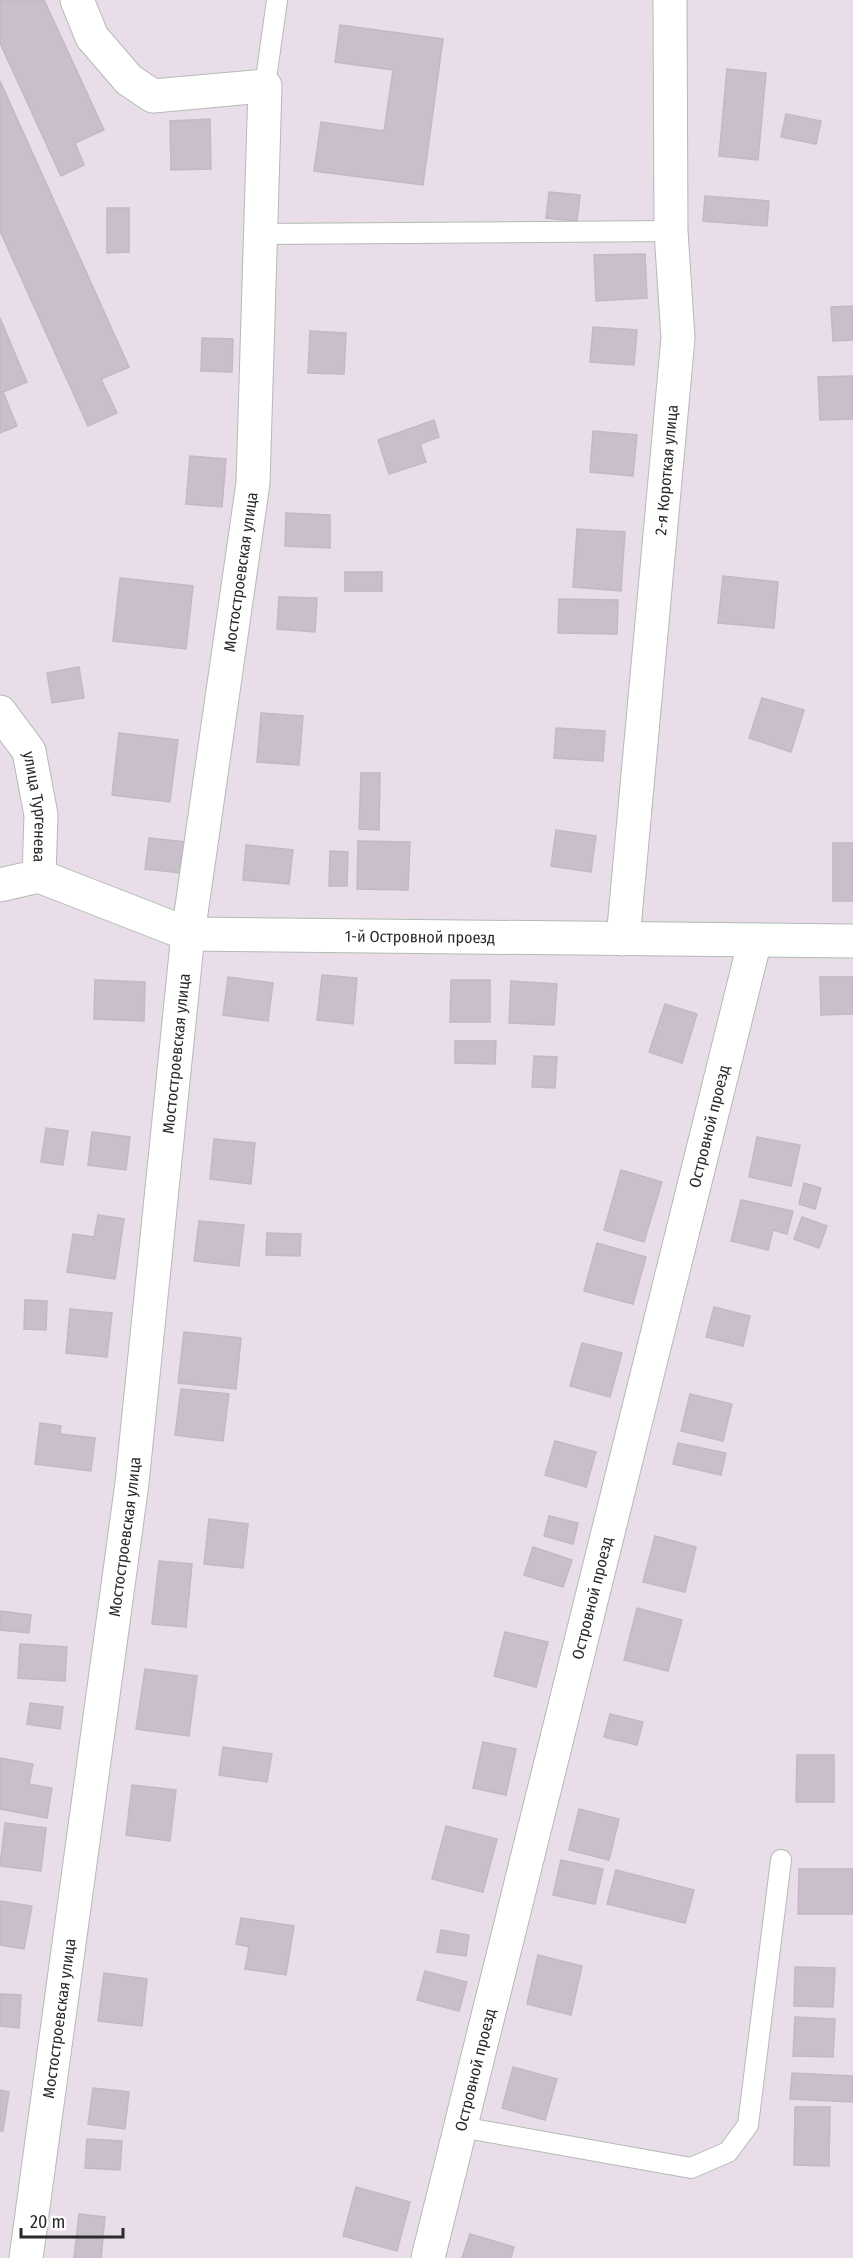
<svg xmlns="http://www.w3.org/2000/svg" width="853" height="2258" font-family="'Fira Sans Condensed',sans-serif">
	<rect width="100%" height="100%" fill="#e9ddea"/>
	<path fill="#c9bfca" stroke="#c5b7c5" stroke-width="1.5" d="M0,0H44L104,130L75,143L84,165L61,176L0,43Z
		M340,25L443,39L423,185L314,171L321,122L384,131L393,70L335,62Z
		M727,69L766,73L758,160L719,156Z
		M0,81L129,367L101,379L117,413L88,426L0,231Z
		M786,114L821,121L816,144L781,137Z
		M210,119L211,169L171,170L170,121Z
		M549,192L580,195L577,221L546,218Z
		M705,196L769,201L767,226L703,221Z
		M107,208H129V252L107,253Z
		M645,254L647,298L596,301L594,255Z
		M852,306L853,340L833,341L831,307Z
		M0,318L27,382L3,392L17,426L0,433Z
		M593,327L637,330L634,365L590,362Z
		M310,331L346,333L344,374L308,373Z
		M202,338L233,339L232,372L201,371Z
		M853,376V419L820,420L818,377Z
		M434,420L439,437L420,444L426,462L389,474L378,440Z
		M593,431L637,435L633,476L590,472Z
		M190,456L226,459L222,507L186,504Z
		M286,513L330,515V548L285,546Z
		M577,529L625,532L621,591L573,587Z
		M345,572H382V591H345Z
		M723,576L778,582L774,628L718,623Z
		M120,578L193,586L186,649L113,641Z
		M279,597L317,598L315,632L277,629Z
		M559,599L618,600L617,634L558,633Z
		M79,667L84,698L52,703L47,673Z
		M762,698L804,710L791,752L749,738Z
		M261,713L303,716L299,765L257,762Z
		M556,728L605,731L603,761L554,758Z
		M119,733L178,740L170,802L112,795Z
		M361,773H380L379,830L359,829Z
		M556,830L596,836L591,872L551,866Z
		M149,838L185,842L181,873L145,869Z
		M358,841L410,842L408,890L357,889Z
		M833,843H853V901H833Z
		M246,845L293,850L289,884L243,880Z
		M330,851L348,852L347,886H329Z
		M322,975L357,978L353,1024L317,1020Z
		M228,977L273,983L268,1021L223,1015Z
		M820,977H853V1014L821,1015Z
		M95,980L145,982L144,1021L94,1019Z
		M451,980H490V1022H450Z
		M511,981L557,984L554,1025L509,1023Z
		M665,1004L697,1014L682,1063L649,1052Z
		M455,1041H496L495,1064L455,1063Z
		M534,1056L557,1057L555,1088L532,1087Z
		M46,1128L68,1131L63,1165L41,1162Z
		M92,1132L130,1137L126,1170L88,1165Z
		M757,1137L800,1145L791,1186L749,1177Z
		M214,1139L255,1143L251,1184L210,1179Z
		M621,1170L662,1182L644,1242L604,1230Z
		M804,1183L821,1188L815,1209L799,1204Z
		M741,1200L793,1211L787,1234L773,1230L768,1250L731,1241Z
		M98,1215L124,1219L115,1279L67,1272L73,1234L94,1237Z
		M802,1217L827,1226L819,1248L794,1239Z
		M199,1221L244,1225L239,1266L194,1261Z
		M267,1233L301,1234L300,1256L266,1255Z
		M597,1243L646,1257L633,1304L584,1291Z
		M25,1300L47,1301L46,1330L24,1329Z
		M714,1307L750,1316L743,1346L706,1337Z
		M70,1309L112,1313L107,1357L66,1353Z
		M184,1332L241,1338L236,1389L178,1383Z
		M582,1343L622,1353L610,1397L570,1386Z
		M181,1389L229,1394L223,1441L175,1435Z
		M690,1394L732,1404L723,1441L681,1431Z
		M40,1423L61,1426L60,1434L95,1438L91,1471L35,1464Z
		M555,1441L596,1452L586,1487L545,1475Z
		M678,1443L726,1453L721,1475L673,1464Z
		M549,1516L578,1523L573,1544L544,1536Z
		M209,1519L248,1524L243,1568L204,1564Z
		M655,1536L696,1547L685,1592L643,1582Z
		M533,1547L572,1560L563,1587L524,1575Z
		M159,1561L192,1564L186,1627L152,1624Z
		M637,1608L682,1620L668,1671L624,1660Z
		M0,1611L31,1615L29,1633L0,1630Z
		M505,1632L548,1642L536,1687L494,1676Z
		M20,1644L67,1647L65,1681L18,1678Z
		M145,1669L197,1676L189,1736L136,1729Z
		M30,1703L63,1707L60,1729L27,1724Z
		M610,1714L643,1722L637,1745L604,1737Z
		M483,1742L516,1749L506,1795L473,1788Z
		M223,1747L272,1754L267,1782L219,1775Z
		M797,1755H834V1802H796Z
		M0,1758L33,1764L29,1784L52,1788L47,1818L0,1809Z
		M132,1785L176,1790L170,1841L126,1835Z
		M579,1809L619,1819L609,1860L569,1850Z
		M5,1823L46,1828L41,1871L0,1866Z
		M446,1826L497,1839L483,1892L432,1879Z
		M561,1860L603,1869L595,1904L553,1895Z
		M799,1869H853V1914H798Z
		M616,1870L694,1890L685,1923L607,1904Z
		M0,1901L32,1906L24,1949L0,1945Z
		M241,1918L294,1926L286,1975L245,1969L249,1947L236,1944Z
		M441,1930L469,1935L466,1956L437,1952Z
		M538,1955L582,1966L571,2015L527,2004Z
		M795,1967L835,1968L833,2007L794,2006Z
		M425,1971L467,1982L459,2011L417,2000Z
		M104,1973L147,1979L142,2026L98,2021Z
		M0,1994L21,1995L19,2028L0,2026Z
		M795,2017L835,2019L833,2057L793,2056Z
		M513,2067L557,2079L545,2120L502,2108Z
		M792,2073L853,2076V2102L790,2099Z
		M93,2088L129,2092L125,2129L88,2124Z
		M0,2090L9,2092L3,2131H0Z
		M795,2107H830L829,2166L794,2165Z
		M87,2139L122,2141L120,2170L85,2168Z
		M356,2187L410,2202L397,2251L343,2236Z
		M79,2214L105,2217L101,2258H74Z
		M470,2234L514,2247L511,2258H462Z"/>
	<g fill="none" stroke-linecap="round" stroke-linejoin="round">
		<defs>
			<path id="lane" d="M265,86L277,0
				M260,234L671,231
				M461,2127L691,2168L728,2152L748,2125L781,1860"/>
			<g id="street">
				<path id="s1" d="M0,712L29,751L41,815L39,876"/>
				<path id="s2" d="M0,885L39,876L188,934L853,941"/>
				<path id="s3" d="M623,939L678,338L671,231L670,0"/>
				<path id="s4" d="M26,2258L132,1483L188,934L253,483L265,86L153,96L129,80L92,37L77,0"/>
				<path id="s5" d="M428,2258L755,940"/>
			</g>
		</defs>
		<use href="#lane" stroke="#b1bcb3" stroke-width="22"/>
		<use href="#street" stroke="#b1bcb3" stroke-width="35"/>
		<use href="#lane" stroke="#fff" stroke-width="20"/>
		<use href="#street" stroke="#fff" stroke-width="33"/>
	</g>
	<g text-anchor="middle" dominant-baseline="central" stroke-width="4.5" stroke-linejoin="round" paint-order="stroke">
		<g font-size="16" fill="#2a2a2a" stroke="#fff">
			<text stroke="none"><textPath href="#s3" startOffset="471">2-я Короткая улица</textPath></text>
			<text stroke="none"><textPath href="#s4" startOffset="1700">Мостостроевская улица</textPath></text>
			<text stroke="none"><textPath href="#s1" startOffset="105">улица Тургенева</textPath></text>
			<text stroke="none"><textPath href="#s2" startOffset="432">1-й Островной проезд</textPath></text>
			<text stroke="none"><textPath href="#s4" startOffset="1214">Мостостроевская улица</textPath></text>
			<text stroke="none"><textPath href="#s5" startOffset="1166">Островной проезд</textPath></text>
			<text stroke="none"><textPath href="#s4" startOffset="728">Мостостроевская улица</textPath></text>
			<text stroke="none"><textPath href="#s5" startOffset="680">Островной проезд</textPath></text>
			<text stroke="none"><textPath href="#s4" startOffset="242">Мостостроевская улица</textPath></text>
			<text stroke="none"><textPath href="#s5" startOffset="194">Островной проезд</textPath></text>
		</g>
	</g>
	<path d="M21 2228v9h102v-9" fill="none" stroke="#2a2a2a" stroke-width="3"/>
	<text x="30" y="2228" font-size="18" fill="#2a2a2a" stroke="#ffffff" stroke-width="4.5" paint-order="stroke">20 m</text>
</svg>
